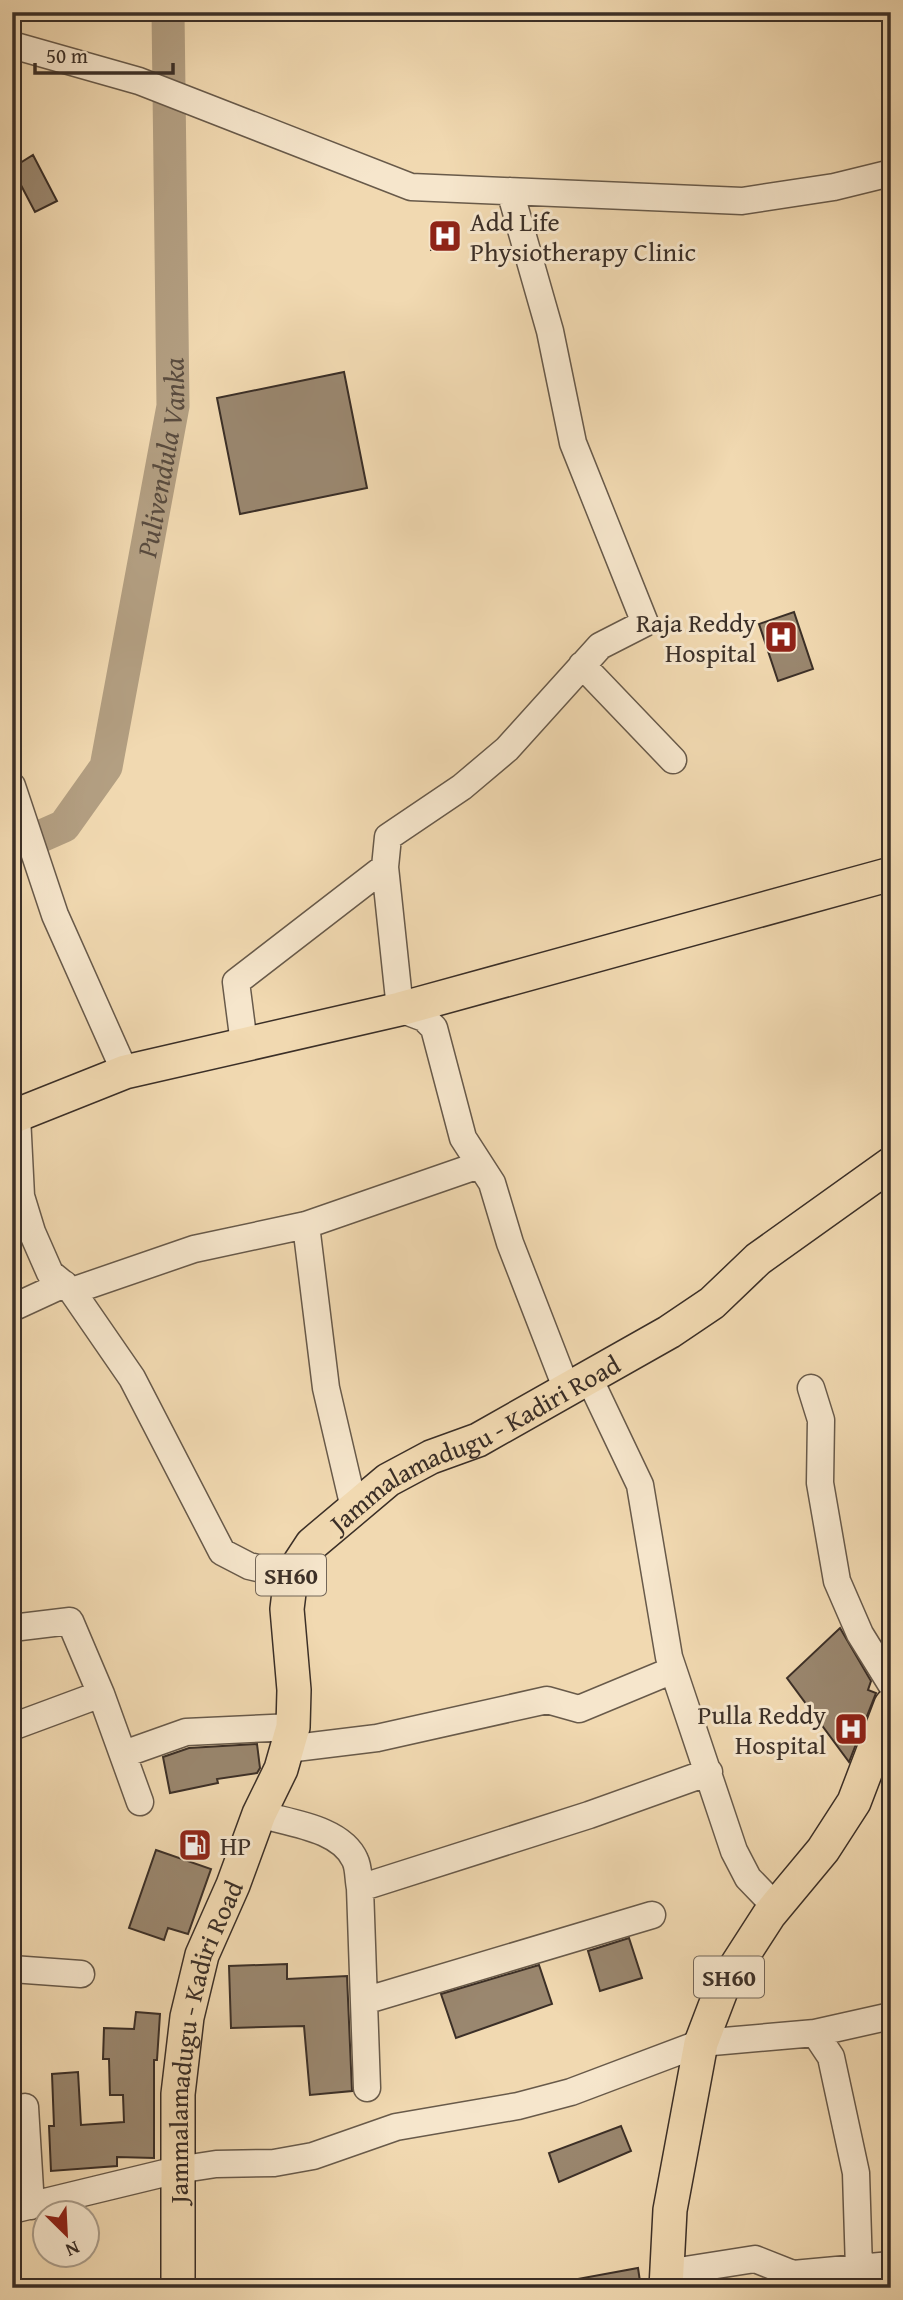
<svg xmlns="http://www.w3.org/2000/svg" width="903" height="2300" font-family="'Gentium Book Plus',serif">
	<rect width="100%" height="100%" fill="#f1d9b1"/>
	<filter id="stains"><feTurbulence type="fractalNoise" baseFrequency=".00286" numOctaves="4"/><feColorMatrix values="0 0 0 0 .2 0 0 0 0 .09 0 0 0 0 .02 0 0 0 .5 -.17"/></filter>
	<radialGradient id="worn" r=".72"><stop offset=".6" stop-color="#630" stop-opacity="0"/><stop offset="1" stop-color="#630" stop-opacity=".3"/></radialGradient>
	<g fill="none" stroke-linecap="round" stroke-linejoin="round">
		<path stroke="#b39f82" stroke-width="33" id="s1" d="M12,849L64,826L106,767L173,406L168,12"/>
	</g>
	<path fill="#9a876f" stroke="#3b2f27" stroke-width="2" d="M33,155L57,201L35,212L12,168Z
		M432,223L456,224L455,250H431Z
		M344,372L367,488L240,514L217,398Z
		M794,612L813,669L778,681L759,624Z
		M840,1628L871,1681L868,1690L876,1693L849,1762L787,1678Z
		M257,1744L260,1768L257,1773L217,1779L218,1783L170,1793L163,1757L189,1748Z
		M156,1850L211,1869L188,1934L168,1928L164,1940L129,1928Z
		M629,1938L642,1978L600,1991L588,1951Z
		M287,1964V1979L347,1976L352,2091L310,2095L304,2026L231,2028L229,1966Z
		M539,1965L552,2004L456,2038L441,1994Z
		M136,2012L160,2014L157,2060H154V2158L117,2157V2166L51,2171L49,2126H54L52,2074L78,2072L81,2125L124,2122L123,2095H110L109,2059H103L104,2028L134,2029Z
		M621,2126L631,2151L559,2182L549,2153Z
		M638,2268L641,2288H572V2280Z"/>
	<g fill="none" stroke-linecap="round" stroke-linejoin="round">
		<defs>
			<path id="minor" d="M12,45L139,81L411,187L742,201L834,187L891,173
				M510,191L550,331L573,443L645,623L600,646L507,749L462,787L388,837L385,867L400,1009L424,1018L434,1028L463,1138L492,1183L510,1243L567,1390
				M582,665L673,760
				M12,786L55,915L125,1072
				M244,1044L236,982L385,867
				M17,1116L21,1196L32,1232L50,1273L72,1291L132,1378L222,1552L249,1566L291,1576
				M306,1225L326,1388L354,1508
				M72,1291L194,1249L306,1225L479,1165
				M12,1308L64,1284
				M589,1378L640,1485L669,1657L734,1851L748,1878L776,1907
				M811,1388L821,1420L820,1483L837,1581L860,1634L891,1684
				M12,1628L70,1621L101,1694L140,1802
				M12,1727L101,1694
				M287,1749L377,1738L547,1700L579,1709L673,1670
				M124,1754L186,1732L293,1727
				M259,1814C289,1823 341,1828 355,1860C359,1868 358,1879 360,1888L367,2088
				M360,1888L589,1815L709,1772
				M12,1969L81,1974
				M364,2001L652,1915
				M815,2033L831,2057L856,2173L859,2269
				M12,2109L25,2107L31,2206
				M12,2210L177,2170L216,2164L274,2163L313,2156L396,2127L518,2106L571,2092L701,2043L815,2033L891,2016
				M666,2273L755,2259L793,2274L891,2265"/>
			<g id="major">
				<path d="M12,1117L125,1072L400,1009L891,874"/>
				<path id="s2" d="M178,2288V2094L187,2017L202,1955L233,1885L259,1814L281,1769L293,1727L294,1690L287,1609L291,1576L312,1544L388,1480L431,1457L478,1440L669,1332L712,1303L758,1259L891,1164"/>
				<path d="M666,2288L670,2210L701,2043L722,1988L769,1915L823,1850L854,1802L891,1705"/>
			</g>
		</defs>
		<use href="#minor" stroke="#685a4a" stroke-width="29"/>
		<use href="#major" stroke="#3b2f27" stroke-width="36"/>
		<use href="#minor" stroke="#f6e6cc" stroke-width="26"/>
		<use href="#major" stroke="#f1d9b1" stroke-width="33"/>
	</g>
	<defs>
		<symbol id="hospital-square" viewBox="-11 -11 22 22"><rect x="-9" y="-9" width="18" height="18" rx="4" fill="#8f2418" stroke="#f6e6cc"/><path d="M-5-5h3v3.5h4V-5h3V5h-3V1.5h-4V5h-3Z" fill="#fff"/></symbol>
		<symbol id="fuel-square" viewBox="-11 -11 22 22"><rect x="-9" y="-9" width="18" height="18" rx="4" fill="#8f2418" stroke="#f6e6cc"/><path d="M-5.5-6h7V0h2V4h1.3V-2.5L3-4.5l.8-.8L6-3V5H2.5V1h-1V6h-7ZM-4.2-4.7v3.2H.2V-4.7Z" fill="#fff"/></symbol>
	</defs>
	<g fill-rule="evenodd">
		<use href="#hospital-square" x="426" y="217" width="38" height="38"/>
		<use href="#hospital-square" x="762" y="618" width="38" height="38"/>
		<use href="#hospital-square" x="832" y="1710" width="38" height="38"/>
		<use href="#fuel-square" x="176" y="1826" width="38" height="38"/>
	</g>
	<g text-anchor="middle" dominant-baseline="central" stroke-width="6" stroke-linejoin="round" paint-order="stroke">
		<g fill="#f6e6cc" stroke="#736658" stroke-width="2">
			<rect x="256" y="1554.5" width="70" height="41" rx="5"/>
			<rect x="694" y="1956.5" width="70" height="41" rx="5"/>
		</g>
		<g font-size="24" font-weight="bold" fill="#3b2f27">
			<text x="291" y="1575">SH60</text>
			<text x="729" y="1977">SH60</text>
		</g>
		<g font-size="26" fill="#3b2f27" stroke="#f6e6cc" text-anchor="start">
			<text x="470" y="221">Add Life<tspan x="470" dy="30">Physiotherapy Clinic</tspan></text>
			<text x="756" y="622" text-anchor="end">Raja Reddy<tspan x="756" dy="30">Hospital</tspan></text>
			<text x="826" y="1714" text-anchor="end">Pulla Reddy<tspan x="826" dy="30">Hospital</tspan></text>
			<text x="220" y="1845">HP</text>
		</g>
		<g font-size="26" fill="#3b2f27" stroke="#f6e6cc">
			<text stroke="none"><textPath href="#s2" startOffset="964">Jammalamadugu - Kadiri Road</textPath></text>
			<text stroke="none"><textPath href="#s2" startOffset="250">Jammalamadugu - Kadiri Road</textPath></text>
		</g>
		<g font-size="28" font-style="italic" fill="#594b3e" stroke="#f6e6cc">
			<text stroke="none"><textPath href="#s1" startOffset="444">Pulivendula Vanka</textPath></text>
		</g>
	</g>
	<rect width="903" height="2300" fill="none" stroke="#f1d9b1" stroke-width="42"/>
	<rect x="14" y="14" width="875" height="2272" fill="none" stroke="#3b2f27" stroke-width="3.5"/>
	<rect x="21" y="21" width="861" height="2258" fill="none" stroke="#3b2f27" stroke-width="2"/>
	<g transform="translate(66 2234) rotate(156)"><circle r="33" fill="#f6e6cc" stroke="#ab9d8a" stroke-width="2"/>
	<path d="M0-5L12 26L0 18L-12 26Z" fill="#8f2418"/>
	<text y="-10" font-size="19" font-weight="bold" text-anchor="middle" fill="#3b2f27">N</text>
	</g>
	<path d="M35 63v10h138v-10" fill="none" stroke="#3b2f27" stroke-width="3.5"/>
	<text x="46" y="63" font-size="21" fill="#3b2f27" stroke="#f6e6cc" stroke-width="5" paint-order="stroke">50 m</text>
	<rect width="100%" height="100%" filter="url(#stains)"/>
	<rect width="100%" height="100%" fill="url(#worn)"/>
</svg>
